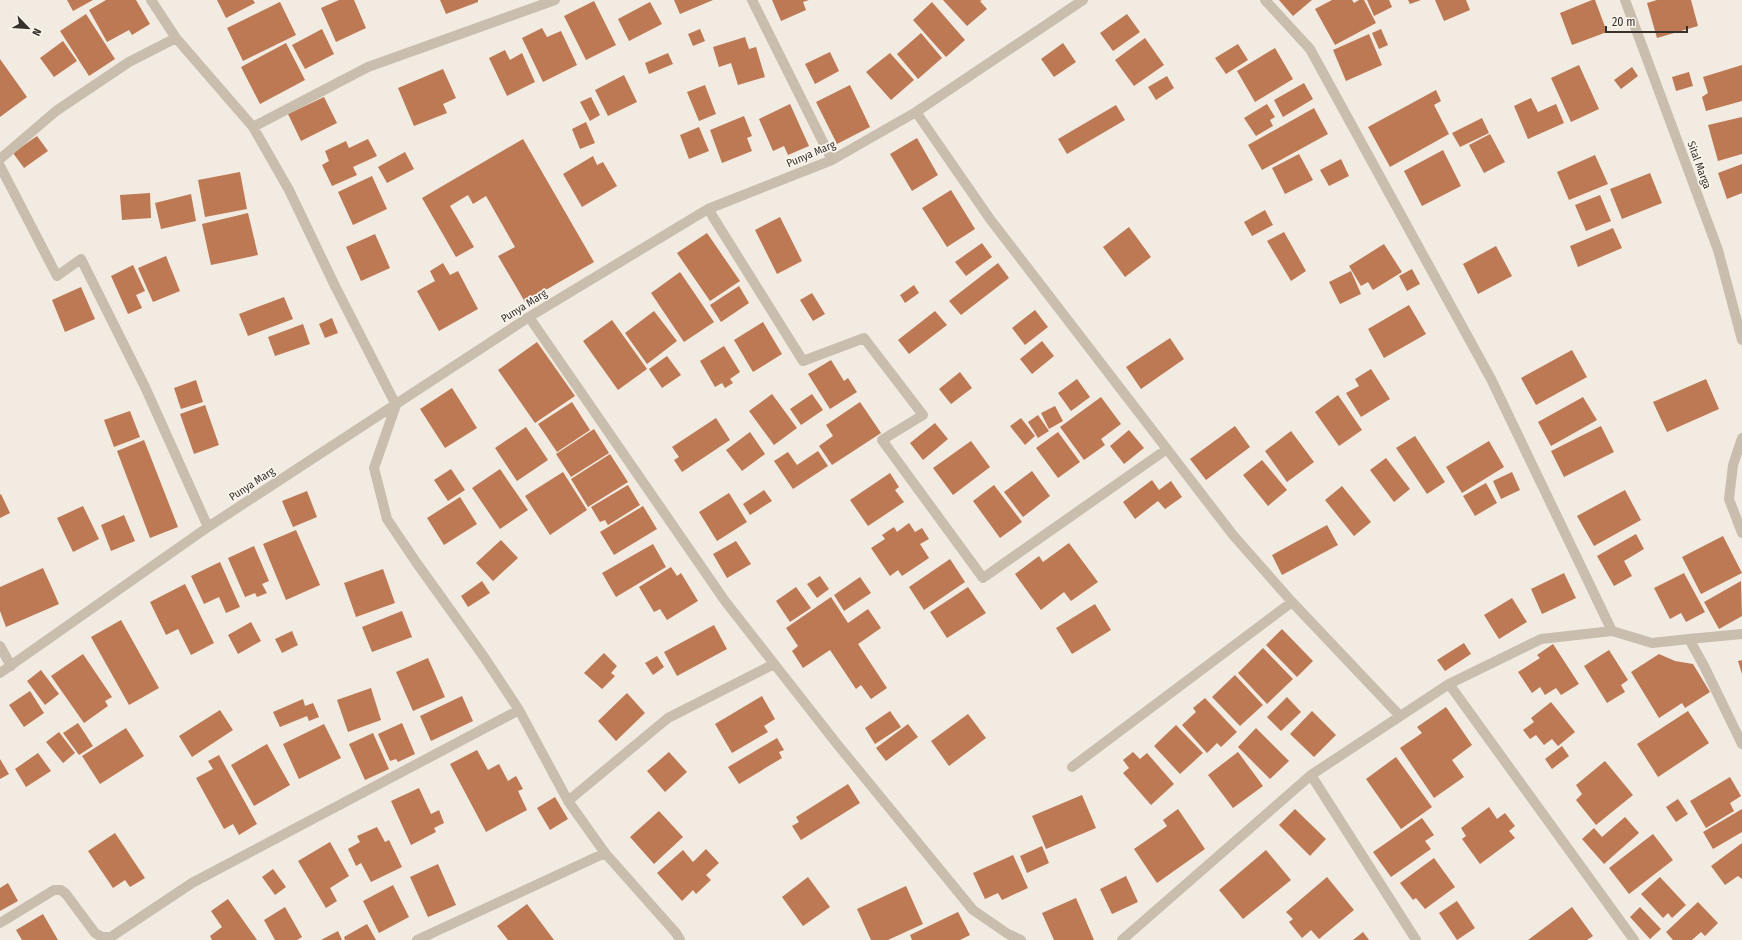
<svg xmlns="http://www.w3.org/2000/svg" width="1742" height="940" font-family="'Fira Sans Condensed',sans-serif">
	<rect width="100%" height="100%" fill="#f2ebe1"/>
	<path fill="#bd7854" d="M67,0H93L73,11Z
		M106,0H136L150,24L132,35L129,30L107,42L89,10Z
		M217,0H253L255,3L226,18Z
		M339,0H354L366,28L336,42L321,8Z
		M440,0H478V2L446,14Z
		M674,0H713L680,14Z
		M772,0H809L803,2L806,10L781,21Z
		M943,0H982L980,1L987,9L967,26Z
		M1279,0H1312L1293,16Z
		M1332,0H1352L1354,3L1359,0H1364L1376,23L1335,45L1315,9Z
		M1367,0H1389L1392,7L1374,16Z
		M1408,0H1421L1410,4Z
		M1435,0H1466L1470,10L1444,21Z
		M1592,0H1595L1607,32L1572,45L1560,13Z
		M1657,0H1691L1698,26L1657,38L1647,3Z
		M594,1L616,45L586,60L564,16Z
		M280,2L296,35L243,61L227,28Z
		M650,2L662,24L629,41L618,19Z
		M932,2L965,40L946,57L913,20Z
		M86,14L115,59L89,76L60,31Z
		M1127,14L1140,32L1113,51L1100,33Z
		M542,28L547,37L561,31L577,65L543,82L522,38Z
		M322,29L334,54L305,69L292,45Z
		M700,29L705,41L693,46L688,34Z
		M1381,29L1388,45L1379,49L1372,33Z
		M921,33L942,58L918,79L897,54Z
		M1369,34L1382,65L1346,81L1333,50Z
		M745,37L749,49L756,47L765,77L738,85L731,63L719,67L713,47Z
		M1145,38L1164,65L1134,86L1115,60Z
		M63,41L77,61L54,77L40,58Z
		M286,43L305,80L260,104L241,67Z
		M1063,43L1076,62L1054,77L1041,59Z
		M1238,44L1248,60L1226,74L1215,58Z
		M1275,48L1293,79L1255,102L1237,71Z
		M505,50L510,60L522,53L535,82L507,96L489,58Z
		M830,52L839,71L815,84L805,64Z
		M668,53L673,64L649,74L645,63Z
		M890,53L914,80L891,100L866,72Z
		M0,59L27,97L0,117Z
		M1579,65L1599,109L1571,122L1551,78Z
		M1742,65V101L1706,111L1702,97L1708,93L1703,77Z
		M1632,67L1638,76L1621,89L1614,80Z
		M443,69L456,98L443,104L447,113L414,126L398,88Z
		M1689,72L1693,86L1676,91L1672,77Z
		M624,75L637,102L608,116L595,90Z
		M1167,76L1174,88L1156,100L1148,87Z
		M1304,83L1313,99L1283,117L1274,100Z
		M705,85L716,114L699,121L687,92Z
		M850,85L870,127L837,144L816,102Z
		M1436,90L1441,101L1434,105L1449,134L1390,167L1368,127Z
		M324,97L337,123L301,141L288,114Z
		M591,97L600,115L590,121L580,102Z
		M1531,98L1538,112L1556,104L1564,123L1528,139L1514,106Z
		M790,104L809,146L788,155L784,146L773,151L759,119Z
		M1267,104L1275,117L1270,120L1273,126L1256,136L1244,118Z
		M1116,105L1125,120L1067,154L1058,139Z
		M1314,108L1328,134L1262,170L1248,145Z
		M744,116L752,136L747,138L752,151L722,163L710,130Z
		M1742,117V154L1718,161L1708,125Z
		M1482,118L1489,133L1460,147L1452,133Z
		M586,122L595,143L580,149L572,129Z
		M699,127L709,151L689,159L680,135Z
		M1490,134L1505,162L1484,173L1469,145Z
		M37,136L48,151L24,168L13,153Z
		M917,138L938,175L912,191L890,154Z
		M368,139L377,156L353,167L357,175L332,186L322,165L329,161L325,151L346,141L349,148Z
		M523,139L594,262L525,302L498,256L515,247L486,196L473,204L468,195L450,206L474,247L456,257L422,198Z
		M1443,150L1461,186L1422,206L1404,171Z
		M405,152L414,169L387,183L378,167Z
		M1299,154L1313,180L1285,194L1272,168Z
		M1595,155L1608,184L1569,200L1557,172Z
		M593,156L597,165L603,162L617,186L582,207L563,174Z
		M1341,159L1349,176L1329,186L1320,170Z
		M1742,164V193L1727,199L1718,173Z
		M240,172L247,209L205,217L198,180Z
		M1650,173L1662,203L1622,219L1610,189Z
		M372,176L387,209L353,225L338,192Z
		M951,190L975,229L947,247L922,208Z
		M150,193L151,218L122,220L120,195Z
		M191,194L196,221L161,229L155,203Z
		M1600,195L1611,221L1586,231L1575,205Z
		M1265,210L1273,225L1252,236L1244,222Z
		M248,213L258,255L211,265L202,224Z
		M780,217L802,261L777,274L755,230Z
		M1129,227L1151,257L1125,277L1103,247Z
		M1613,228L1622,248L1578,267L1570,246Z
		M1284,232L1306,271L1291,281L1267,241Z
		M707,233L740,281L710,301L677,253Z
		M375,234L390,268L361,281L346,247Z
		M982,243L992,257L966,276L955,262Z
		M1384,244L1402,272L1373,290L1368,282L1361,286L1349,266Z
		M1496,246L1512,276L1478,294L1463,264Z
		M166,256L180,291L153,302L138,268Z
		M443,263L450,275L458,271L478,309L439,331L417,291L435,281L430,271Z
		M998,263L1009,278L961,315L949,301Z
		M133,265L145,291L136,295L142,308L128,314L111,276Z
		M1412,269L1420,284L1407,291L1399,276Z
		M1351,271L1361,294L1340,304L1329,282Z
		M680,272L714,322L684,342L651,293Z
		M914,285L919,293L905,303L900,295Z
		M739,286L749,303L721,322L710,305Z
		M81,287L95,319L65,332L52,300Z
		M812,293L825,314L813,321L800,300Z
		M284,297L293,319L248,336L239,314Z
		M1409,305L1426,334L1384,358L1368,329Z
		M1035,310L1048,327L1025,345L1012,328Z
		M654,311L677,341L647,364L625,333Z
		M935,311L947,325L909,354L898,340Z
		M332,318L338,333L325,338L319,324Z
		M612,320L647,369L618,390L583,341Z
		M763,322L782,354L753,372L734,340Z
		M303,324L310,344L275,356L268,337Z
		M1170,338L1184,359L1141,389L1126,367Z
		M1042,341L1054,356L1032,374L1020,359Z
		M537,342L575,396L535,423L498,370Z
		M724,346L740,372L730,379L733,383L725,388L722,383L715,387L700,361Z
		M1572,350L1587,377L1536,405L1521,378Z
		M667,356L681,375L662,388L649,369Z
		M831,360L844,381L848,378L857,392L830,409L808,374Z
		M1371,369L1390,399L1361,417L1346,393L1359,386L1355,379Z
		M960,372L972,388L951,404L939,389Z
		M1077,379L1090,397L1071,411L1058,393Z
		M1706,379L1719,409L1667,432L1653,402Z
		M196,380L203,402L181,409L174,388Z
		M452,388L477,428L445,448L420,409Z
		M772,394L797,428L774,445L749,411Z
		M812,394L823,410L801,425L790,409Z
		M1338,395L1362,430L1339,446L1315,412Z
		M1101,397L1121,424L1101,439L1105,445L1084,460L1060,427Z
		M1583,397L1597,420L1551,446L1538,422Z
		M572,402L590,430L557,452L538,424Z
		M860,402L881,433L832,465L819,446L833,436L826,425Z
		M205,405L219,445L194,454L180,414Z
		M1055,406L1063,421L1049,429L1041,413Z
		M130,411L140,437L114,447L104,420Z
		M1038,415L1049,431L1038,438L1028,422Z
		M716,418L730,440L682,472L674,460L679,457L672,447Z
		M1021,418L1035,436L1025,445L1010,426Z
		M935,423L948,439L923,460L910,443Z
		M1235,426L1250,447L1206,480L1190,459Z
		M1601,426L1614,452L1564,477L1551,451Z
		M526,427L548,460L517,481L495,448Z
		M594,429L609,453L571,477L556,454Z
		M1129,430L1144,448L1124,464L1110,446Z
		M1291,431L1314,462L1287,482L1265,451Z
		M750,432L765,454L742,471L726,450Z
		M1058,432L1080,462L1058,478L1036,448Z
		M1415,436L1445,482L1427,494L1396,448Z
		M144,440L178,527L150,538L117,451Z
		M971,441L990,467L953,495L933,468Z
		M1489,441L1504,467L1462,493L1446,467Z
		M818,451L828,466L793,489L774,461L788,452L797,465Z
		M610,454L628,482L588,507L571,479Z
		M1386,458L1410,489L1394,502L1370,470Z
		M1262,460L1287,490L1268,506L1243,475Z
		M451,469L465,490L448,501L434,480Z
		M500,469L528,510L500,529L472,488Z
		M1032,471L1050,496L1023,517L1004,492Z
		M563,472L587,510L550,535L525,496Z
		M1512,472L1520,490L1501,499L1493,481Z
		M890,473L899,487L895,490L904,502L868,526L850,500Z
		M1152,480L1159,490L1171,481L1182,497L1165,509L1158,501L1135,519L1123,502Z
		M1486,483L1497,503L1475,516L1463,496Z
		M628,485L640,505L608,525L605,520L600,522L591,507Z
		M994,485L1022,522L1000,538L973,501Z
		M1342,486L1371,522L1354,536L1325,500Z
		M764,490L772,501L750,515L743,504Z
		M1625,490L1641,520L1594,546L1577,516Z
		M307,491L317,517L293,527L282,501Z
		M729,493L747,522L717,541L699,512Z
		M1,494L10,513L0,518V495Z
		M460,497L477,524L444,545L427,518Z
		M83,506L99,539L73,552L57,518Z
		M643,506L657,529L614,555L600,532Z
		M124,515L135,541L111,551L101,525Z
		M909,523L915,532L922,528L929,539L920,544L929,558L902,576L898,570L890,576L871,548L885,539L882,535L894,527L897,532Z
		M1327,525L1338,545L1282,575L1272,555Z
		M296,530L320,585L286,600L263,544Z
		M1636,534L1644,549L1624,561L1632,576L1614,586L1597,556Z
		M1723,536L1742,573L1701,594L1682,557Z
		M501,540L518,558L493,581L476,563Z
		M736,541L751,564L727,578L713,554Z
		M1069,543L1098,582L1071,601L1064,592L1041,610L1015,574L1039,556L1043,562Z
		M653,544L666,567L616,597L602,573Z
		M254,546L269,581L262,584L267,593L257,597L255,593L245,597L228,558Z
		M950,559L965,582L924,610L909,587Z
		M220,562L240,607L226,613L219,597L204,604L191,576Z
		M671,567L677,576L681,573L698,601L667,620L660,609L654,612L639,587Z
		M43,568L59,604L6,627L0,611V587Z
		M383,569L395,603L356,617L344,583Z
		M1564,573L1576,598L1542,614L1531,589Z
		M1684,573L1705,612L1686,622L1681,613L1670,619L1654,588Z
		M820,576L829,589L817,598L807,584Z
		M860,577L871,593L844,611L834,595Z
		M482,581L490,593L468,607L461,596Z
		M1741,581L1742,616L1719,629L1704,602Z
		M185,584L214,643L191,655L178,629L166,635L150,602Z
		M796,587L811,608L790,622L776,601Z
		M968,587L986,613L947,638L930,612Z
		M831,597L848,623L868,609L881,628L858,644L887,688L871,699L861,685L856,689L830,650L803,668L792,651L798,646L786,628Z
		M1512,598L1527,622L1499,639L1484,615Z
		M1095,604L1111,630L1072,654L1056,628Z
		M402,611L412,637L372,652L362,627Z
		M121,620L159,688L129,705L91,637Z
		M251,622L261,641L238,654L228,635Z
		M714,625L727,649L677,676L664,652Z
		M1282,629L1313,661L1297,677L1266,645Z
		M292,631L298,645L282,653L275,639Z
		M1464,643L1471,654L1445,671L1437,660Z
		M1553,644L1579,684L1561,695L1556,688L1545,695L1540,687L1532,693L1518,672L1540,658L1537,655Z
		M1263,648L1293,679L1267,704L1238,673Z
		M1609,650L1628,680L1621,685L1625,692L1607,703L1584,666Z
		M604,653L617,666L611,673L615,676L602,689L584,673Z
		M83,654L112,697L105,701L108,706L84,723L51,676Z
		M1659,654L1675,661L1693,664L1710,692L1685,708L1682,703L1659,718L1631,672Z
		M657,656L664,667L653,675L645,663Z
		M428,658L445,697L413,711L396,672Z
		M1742,660V674L1738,661Z
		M41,670L59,694L45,705L27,681Z
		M1235,675L1263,705L1240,726L1212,697Z
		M371,688L381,720L348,732L337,700Z
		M30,691L44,713L24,727L9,705Z
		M627,693L645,713L616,741L598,721Z
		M462,696L473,721L431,741L420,716Z
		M762,696L775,719L764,726L768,732L732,753L715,724Z
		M1287,697L1301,712L1281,731L1267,717Z
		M1205,698L1237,732L1221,747L1217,743L1207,753L1182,725L1196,712L1193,708Z
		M303,699L305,706L313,703L319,717L309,721L307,716L280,727L273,712Z
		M1551,702L1575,732L1558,746L1552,739L1544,745L1536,735L1530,739L1523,730L1534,722L1531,718Z
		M1446,707L1472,745L1452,760L1464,777L1434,798L1400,748L1422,733L1417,727Z
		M220,710L233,730L192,757L179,736Z
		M890,711L901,727L875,744L865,728Z
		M1312,711L1336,735L1314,757L1290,734Z
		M1688,711L1709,743L1658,777L1637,744Z
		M968,714L986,738L949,766L931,741Z
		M78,723L93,746L79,755L63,733Z
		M402,723L415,754L398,762L396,759L390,761L378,734Z
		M324,724L341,758L299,779L283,744Z
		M908,724L918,737L886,761L876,748Z
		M1176,725L1203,753L1180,774L1154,746Z
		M126,728L144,756L100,784L82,756Z
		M1256,728L1289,761L1270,779L1238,747Z
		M59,732L75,753L63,763L46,742Z
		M373,733L389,769L365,780L349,744Z
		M777,738L784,750L779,752L782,758L739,784L728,767Z
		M267,744L290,785L254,806L231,765Z
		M1562,746L1569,756L1552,769L1545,759Z
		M477,750L488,770L499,764L508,781L516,776L523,789L518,791L527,810L486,832L450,764Z
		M669,752L687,772L665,792L647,771Z
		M1133,752L1140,759L1147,753L1174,784L1151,805L1123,773L1129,768L1123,760Z
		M1238,752L1263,786L1233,808L1208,775Z
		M38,753L51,771L26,787L15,769Z
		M219,755L257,824L239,835L233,824L224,829L196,778L213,769L208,761Z
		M1396,757L1432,807L1401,829L1366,779Z
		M0,759L9,774L0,779Z
		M1605,761L1633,795L1596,825L1576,800L1582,794L1576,785Z
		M1730,777L1741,796L1730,803L1734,811L1706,828L1690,801Z
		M848,784L860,803L801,840L792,826L799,822L796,817Z
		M419,788L431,814L439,810L444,823L434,828L436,832L411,845L391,801Z
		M1082,795L1096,828L1046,849L1032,816Z
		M555,797L568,819L550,830L537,808Z
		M1678,799L1688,814L1676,822L1666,807Z
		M1489,807L1497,819L1505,813L1515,826L1509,831L1515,838L1480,864L1462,839L1466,836L1461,828Z
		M1178,809L1205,849L1157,883L1134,849L1167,826L1163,820Z
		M1295,809L1326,839L1310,856L1279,825Z
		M1742,809V832L1713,849L1703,832Z
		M659,811L683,837L654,864L630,837Z
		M1625,817L1639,833L1604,864L1582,839L1594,828L1602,837Z
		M1422,818L1434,835L1425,841L1431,849L1391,877L1373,852Z
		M377,827L385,842L389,840L402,867L371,882L361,863L356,866L348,849L360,842L357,836Z
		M115,833L145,878L130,887L125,880L113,888L88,851Z
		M1653,834L1673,860L1629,894L1609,868Z
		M330,842L349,876L330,888L337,901L326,908L298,861Z
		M1742,843V879L1738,876L1725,885L1711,866Z
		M1042,846L1049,863L1027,873L1020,856Z
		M706,849L719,863L706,875L711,880L696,894L693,890L682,901L657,873L683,850L693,862Z
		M1266,850L1291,880L1243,919L1219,890Z
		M1013,855L1028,888L1002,900L998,893L985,899L973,873Z
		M1434,858L1455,887L1425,909L1416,898L1413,900L1400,883Z
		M438,864L456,905L428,917L410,877Z
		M273,869L286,887L275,895L262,877Z
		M1126,876L1138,902L1112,914L1100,889Z
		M808,877L830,907L803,926L782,897Z
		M1327,877L1354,910L1319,939L1311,930L1302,938L1289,922L1293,919L1286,912Z
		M1660,877L1686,905L1672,918L1668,913L1663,918L1641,894Z
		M8,883L18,901L0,911V888Z
		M393,885L409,917L379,933L363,901Z
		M906,886L923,924L888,940H871L857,909Z
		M1076,898L1094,940H1054L1042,913Z
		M228,899L257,940H212L210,936L222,927L211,911Z
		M1457,901L1475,928L1457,940L1439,913Z
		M1698,902L1718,923L1705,936L1701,932L1692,940H1673L1666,932Z
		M527,904L554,940H508L497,926Z
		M285,907L302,937L297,940H275L264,920Z
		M1572,907L1593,936L1587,940H1528Z
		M1640,907L1661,929L1650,939L1630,917Z
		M958,912L970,935L960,940H912L910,935Z
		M43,914L58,940H22L16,930Z
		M367,924L376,940H345L344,937Z
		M338,931L342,940H321Z
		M1363,932L1369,940H1353Z"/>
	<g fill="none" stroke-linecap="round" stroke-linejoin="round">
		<path stroke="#c9bdad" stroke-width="10" d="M151,0L176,38L253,127L289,190L335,286L396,405L374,468L387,519L416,562L484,657L519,710L568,801L605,853L676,933L680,940
			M752,0L832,160
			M1265,0L1310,49L1491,379L1612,631
			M1625,0L1718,250L1742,340
			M916,112L990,219L1233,535L1292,602L1400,716
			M253,127L368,67L555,0
			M0,159L56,111L129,62L176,38
			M0,166L57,276L81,259L145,387L208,527
			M708,209L803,361L864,338L923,415L882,440L983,578L1167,449
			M529,317L725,601L837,744L973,910L1008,934L1021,940
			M1742,438L1733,465L1729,499L1742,533
			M1689,639L1742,634
			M0,646L11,666
			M0,673L208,527L529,317L708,209L832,160L916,112L1083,0
			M1449,684L1634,940
			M1072,767L1292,602
			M1311,775L1416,940
			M568,801L668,718L774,664
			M0,923L54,890H61L66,894L95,933L102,937H111L192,883L519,710
			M417,940L605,853
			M1122,940L1311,775L1449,684L1541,639L1612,631L1652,643L1689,639L1704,666L1742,744"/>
	</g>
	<g text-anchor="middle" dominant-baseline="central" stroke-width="3.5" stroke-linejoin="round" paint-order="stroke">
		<g font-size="11" fill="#38312b" stroke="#f9f5ed">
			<text transform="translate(811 154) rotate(-23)">Punya Marg</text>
			<text transform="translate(1699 165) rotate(70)">Sital Marga</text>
			<text transform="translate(524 306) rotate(-32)">Punya Marg</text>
			<text transform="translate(252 484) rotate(-33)">Punya Marg</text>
		</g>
	</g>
	<g transform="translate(28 28) rotate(115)" stroke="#f9f5ed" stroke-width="3" paint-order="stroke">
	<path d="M0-3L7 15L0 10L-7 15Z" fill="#38312b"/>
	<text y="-6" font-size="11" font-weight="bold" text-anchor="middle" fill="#38312b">N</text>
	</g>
	<path d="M1606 26v6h81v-6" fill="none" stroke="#38312b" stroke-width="2"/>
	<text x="1612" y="26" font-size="12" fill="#38312b" stroke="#f9f5ed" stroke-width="3" paint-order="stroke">20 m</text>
</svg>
